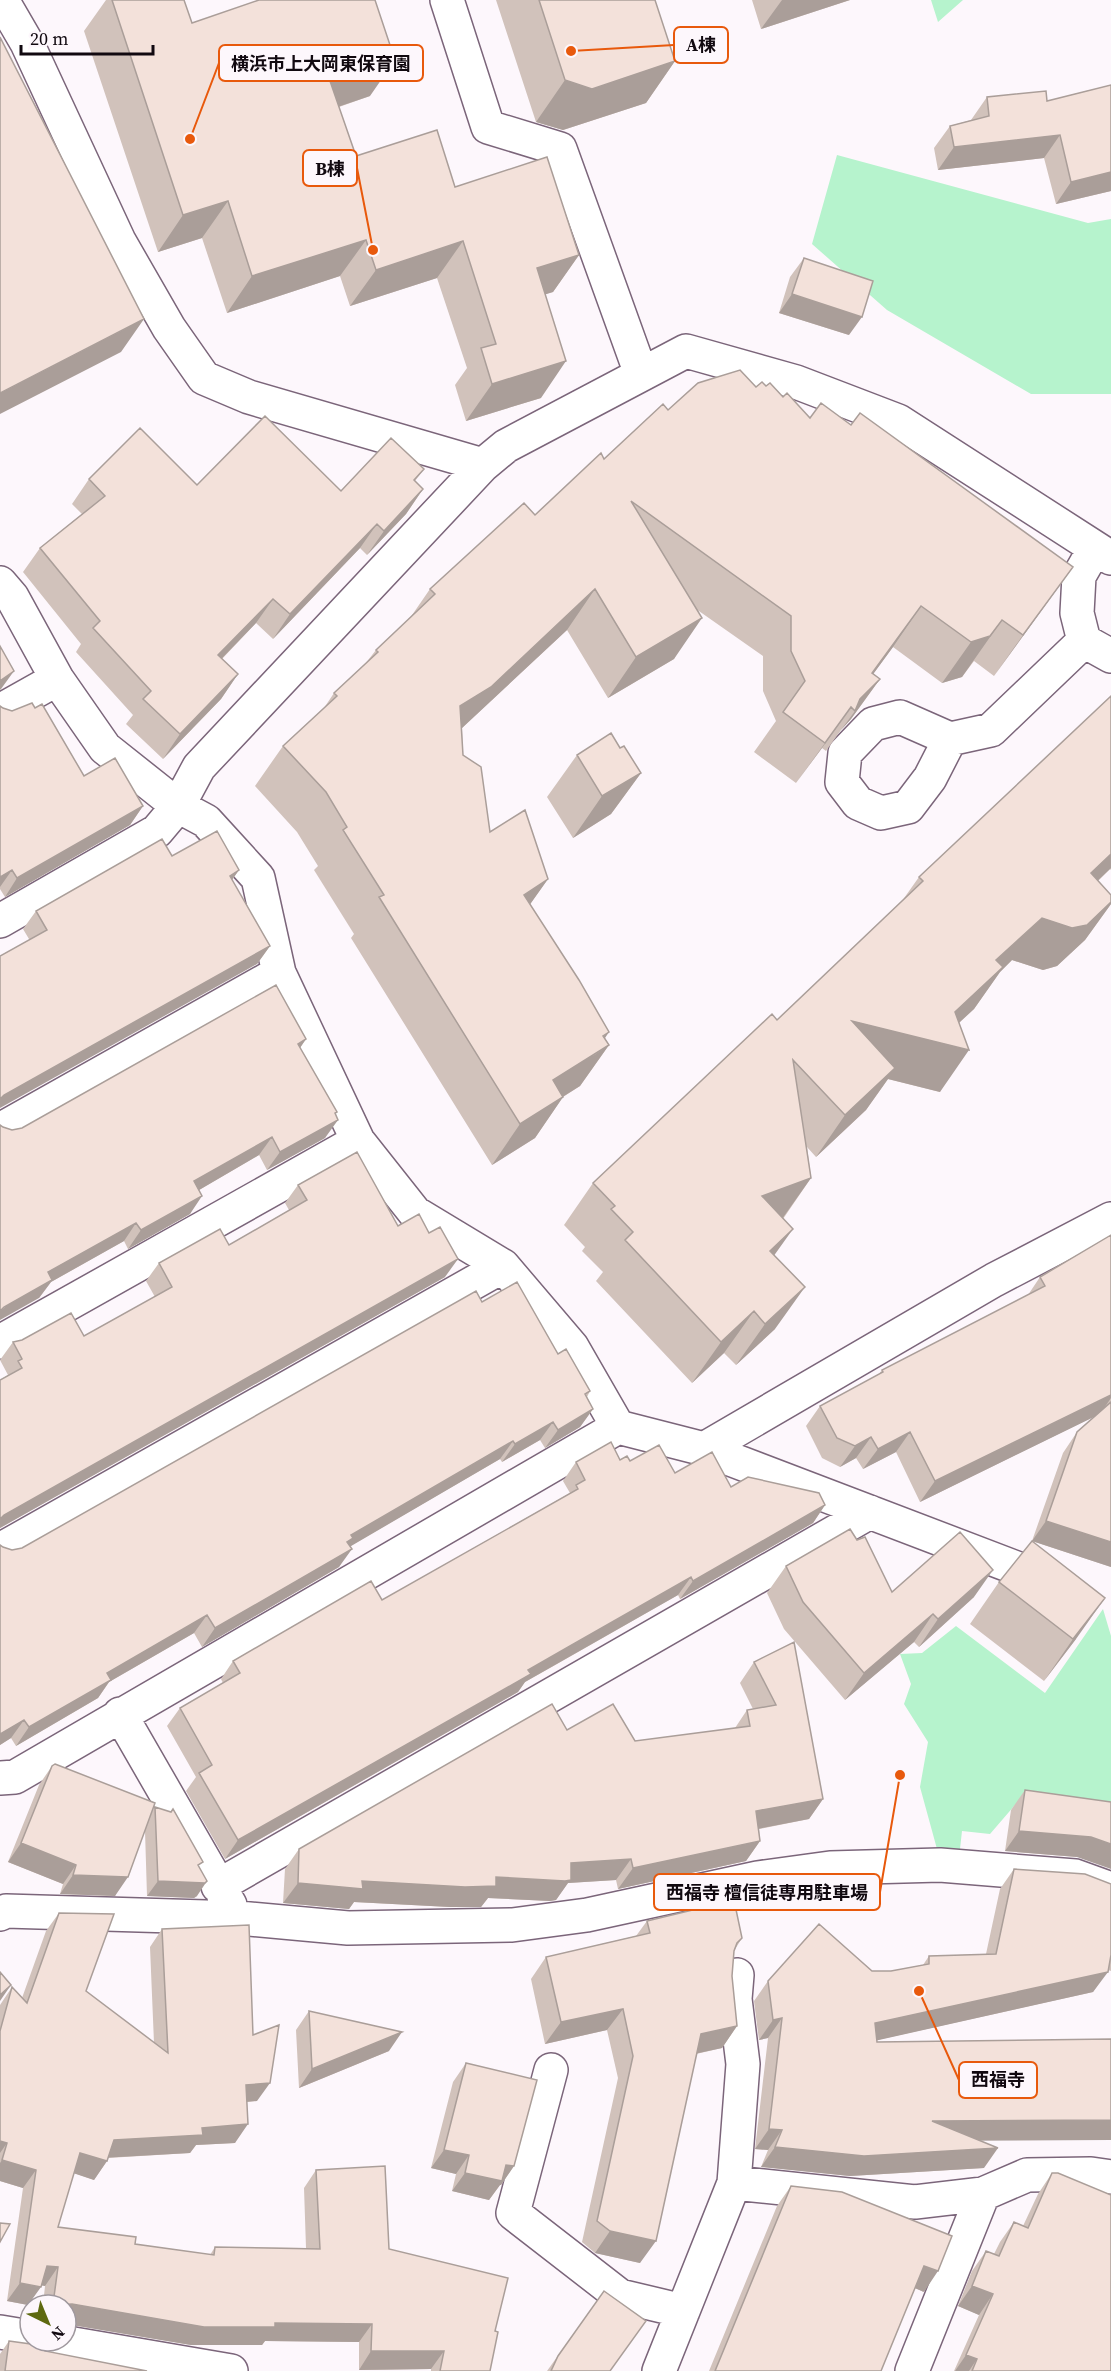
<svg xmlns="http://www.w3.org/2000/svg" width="1111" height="2371" font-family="'Source Serif 4','Noto Sans JP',serif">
	<rect width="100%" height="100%" fill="#fdf7fc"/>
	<path fill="#b6f3cd" d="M931,0H963L938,22Z
		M837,155L1088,223L1111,219V394H1031L887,310L812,244Z
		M1103,1609L1111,1636V1804L1021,1798L990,1834L962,1831L960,1849H937L920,1787L928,1742L904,1704L911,1684L900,1654L922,1653L956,1626L1045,1693Z"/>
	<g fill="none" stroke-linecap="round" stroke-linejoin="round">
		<defs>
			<path id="minor" d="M2,0L27,43L119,241L169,328L204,378L249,397L483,465
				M447,0L488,127L560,149L641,374
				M1095,548L1079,576L1077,613L1084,641L1111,656
				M0,583L12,597L57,679L105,748L178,806L206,821L258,878L279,973L358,1141L415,1213L503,1266L572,1347L618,1427
				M0,711L57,679
				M950,739L900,717L873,724L845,753L842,782L858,803L881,813L908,807L930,778L950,739L991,730L1084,641
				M0,921L157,831L178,806L199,767L483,465L506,446L686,351L796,382L898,421L1111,558
				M0,1130L279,973
				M0,1342L358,1141
				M704,1449L994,1280L1111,1219
				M0,1550L503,1266
				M120,1714L230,1905
				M0,1778L15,1777L618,1427L704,1449L1053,1582
				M218,1886L870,1512
				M0,1914L6,1911L239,1918L348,1928L512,1925L587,1915L757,1878L830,1868L940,1865L1075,1876L1111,1889
				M551,2070L513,2213L620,2296L683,2311
				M734,2183L743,2064L735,1999L737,1975
				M0,2332L30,2337
				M56,2341L231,2371
				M659,2371L734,2183L915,2202L983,2194
				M912,2371L983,2194L1027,2175L1091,2174L1111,2177"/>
		</defs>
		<use href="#minor" stroke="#7b657a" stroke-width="36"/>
		<use href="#minor" stroke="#fff" stroke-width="33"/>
	</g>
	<path fill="#d1c2bb" d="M106,0H184L192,23L370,96L339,107L356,156L455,187L579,255L553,292L545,294L541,398L466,421L455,385L467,368L437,278L350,306L340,276L227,313L202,238L158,252L84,31Z
		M496,0H655L675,61L646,103L563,130L536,122Z
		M752,0H850L761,29Z
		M1111,85V191L1056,204L1044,158L938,170L934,148L950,126L971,120L987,97L1047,101Z
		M804,258L849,335L779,313L790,277Z
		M766,386L783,397L810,418L851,425L1073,567L994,676L974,661L962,677L942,683L893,647L873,674L880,679L851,719L841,730L826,751L822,748L796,783L754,752L776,721L763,691V656L696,609L674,659L608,698L567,630L462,728L463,755L490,832L548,879L530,904L609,1045L580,1086L563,1097L535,1138L492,1165L351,938L354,934L314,870L318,866L297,832L255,786L283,746L324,708L334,693L365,664L376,650L410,618L430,589L535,515L604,459L668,410L756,387Z
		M424,469L415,481L423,489L406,514L367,555L360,548L273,639L256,623L222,659L238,674L221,699L163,759L126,724L133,715L76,652L81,644L23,572L40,548L82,514L72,504L89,479L197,485L341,491Z
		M1111,696V870L1110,869L1098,881L1111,895V904L1085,940L1057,966L1043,970L1012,960L1000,972L974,1009L959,1023L940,1092L888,1079L866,1110L816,1157L807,1147L811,1178L783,1219L774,1255L775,1329L736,1365L724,1353L692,1383L596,1281L603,1272L582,1251L585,1247L564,1225L593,1183L777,1020L902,901L919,877Z
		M0,706L3,708L12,711L35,708L84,776L143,806L130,825L5,897L0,889Z
		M620,748L641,773L611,814L573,838L547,797L577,755Z
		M172,856L239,870L232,880L270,946L257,964L29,939L23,929L36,911Z
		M306,1039L300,1048L335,1114L325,1138L267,1170L259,1155L199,1190L190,1214L128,1249L124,1241L51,1282L39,1298L3,1127L12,1130L22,1128Z
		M298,1185L398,1226L445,1277L0,1528V1380L8,1375L0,1360L13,1342L84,1336L155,1297L146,1281L159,1263L229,1245L289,1210L285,1203Z
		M1111,1235V1567L1032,1541L1063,1453L1077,1432L1095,1416L920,1502L896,1452L863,1469L856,1458L840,1467L822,1458L806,1426L820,1406L879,1374L882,1370L1028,1295L1040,1277Z
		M482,1302L558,1354L590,1391L587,1397L593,1409L580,1427L545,1448L540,1440L502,1462L500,1459L350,1546L339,1567L202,1647L194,1633L109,1682L98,1698L16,1746L11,1738L0,1745V1545L3,1547L12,1550L22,1548Z
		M620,1460L630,1461L731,1487L825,1505L813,1523L680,1599L678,1595L557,1664L525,1682L518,1692L225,1859L186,1791L196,1777L167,1726L180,1708L223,1683L221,1679L233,1661L382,1600L570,1493L563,1481L576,1462Z
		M857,1540L892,1592L974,1597L919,1647L914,1642L845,1700L784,1629L767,1593L786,1566Z
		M999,1582L1076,1639L1044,1681L970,1624Z
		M754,1662L823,1799L809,1819L759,1829L760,1841L746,1861L618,1889L616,1880L568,1883L556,1900L550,1901L488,1898L481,1907H450L354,1902L349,1909L283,1903L285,1869L299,1849L567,1730L635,1741L735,1728L747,1710L753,1709L740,1683Z
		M52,1766L151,1812L155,1807L199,1868L197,1896L194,1898L147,1896L145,1831L115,1896L60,1894L63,1884L8,1862L39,1785Z
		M1025,1790L1077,1857L1005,1851L1011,1810Z
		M1014,1869L1111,1884V1971L1108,1970L1093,1992L877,2040V2042L1111,2039V2140H980L984,2168L850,2176L761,2167L768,2150L755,2149L768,2038L759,2040L754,2001L768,1981L872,1971H891L923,1965L929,1956L986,1954L1000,1889Z
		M59,1913L86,1991L154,2043L150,1947L162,1929L253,2035L257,2101L247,2102L235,2143L196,2145L190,2153L108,2158L107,2161L94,2180L74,2173L58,2227L135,2244L210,2255L215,2247L306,2248L304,2188L316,2170L389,2249L495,2331L490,2371H431V2369L359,2370V2342L265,2341L262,2345H191L66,2324V2305H43L45,2286L41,2285L28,2305L7,2301L23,2188L0,2181V2005L12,1987L22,1998L46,1931Z
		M647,1921L742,1938L734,1951L732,1976L737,2026L722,2048L696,2054L640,2263L595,2253L582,2242L618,2078L607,2030L545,2044L531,1979L546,1957L636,1936Z
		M309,2011L389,2051L299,2088L296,2030Z
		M466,2063L514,2166L501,2185H500L489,2200L452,2191L456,2174L431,2168L453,2082Z
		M1052,2173L1111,2371H954L979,2315L958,2306L972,2271L986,2251L994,2254L1000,2242L1014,2222L1023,2226L1038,2194Z
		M791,2186L924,2292L915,2288L881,2371H709L777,2206Z
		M604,2291L610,2371H547Z
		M9,2341L45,2351L147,2371H0V2354Z"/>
	<path fill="#aa9e99" d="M782,0H850L761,29Z
		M395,60L370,96L305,118L330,81Z
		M675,61L646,103L563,130L536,122L565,80Z
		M1060,135L1044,158L938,170L954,147Z
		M1111,172V191L1056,204L1071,182Z
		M228,201L202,238L158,252L183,215Z
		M366,240L340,276L227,313L252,276Z
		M463,241L437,278L350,306L376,270Z
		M579,255L553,292L512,305L537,268Z
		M792,294L862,317L849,335L779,313Z
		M144,319L121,352L0,414V393Z
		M566,361L541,398L466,421L492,384Z
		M423,489L406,514L367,555L384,531Z
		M377,524L360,548L273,639L290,614Z
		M1073,567L1044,607L994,676L1023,635Z
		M595,589L567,630L462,728L432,746L460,706Z
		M273,599L256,623L201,680L218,655Z
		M921,606L893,647L844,714L872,673Z
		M702,618L674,659L608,698L636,657Z
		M1002,620L962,677L942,683L971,642Z
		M14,671L1,689L0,690V681Z
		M238,674L221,699L163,759L180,734Z
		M880,679L851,719L841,730L855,711L860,699Z
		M851,707L822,748L796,783L825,743Z
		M641,773L611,814L573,838L602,796Z
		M143,806L130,825L5,897L17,878Z
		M1111,854V868L1110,869L1061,915L1091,873Z
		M12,870L0,887V877Z
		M239,870L226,888L230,876Z
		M548,879L519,920L524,895Z
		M1111,902V904L1085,940L1057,966L1043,970L1012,960L1000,972L974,1009L938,1042L969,1050L940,1092L888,1079L866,1110L816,1157L845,1115L852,1021L955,1012L996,960L1042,918Z
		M270,946L257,964L0,1108V1099L4,1095Z
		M609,1032L593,1056L609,1045L580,1086L524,1121L553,1080L603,1036Z
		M306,1039L293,1058L298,1044Z
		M563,1097L535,1138L492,1165L520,1124Z
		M337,1112L328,1125L338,1120L325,1138L267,1170L280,1152Z
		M272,1137L259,1155L182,1200L194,1181Z
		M811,1178L782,1219L762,1196Z
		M202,1196L190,1214L128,1249L141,1230Z
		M136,1223L124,1241L51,1282L39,1298L0,1320V1311L48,1272Z
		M793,1229L763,1271L770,1251Z
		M458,1259L445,1277L0,1528V1519L4,1515Z
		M805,1287L775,1329L736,1365L765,1324Z
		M754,1311L724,1353L692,1383L721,1342Z
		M1111,1395V1398L1100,1414L920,1502L935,1481Z
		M593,1409L580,1427L545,1448L558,1430Z
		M553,1422L540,1440L502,1462L515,1444Z
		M910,1432L896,1452L863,1469L878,1449Z
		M871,1437L856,1458L840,1467L855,1446Z
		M513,1441L500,1459L346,1549H352L339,1567L202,1647L215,1628L351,1535Z
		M825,1505L813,1523L680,1599L693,1581Z
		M1046,1521L1111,1542V1567L1032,1541Z
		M993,1570L974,1597L919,1647L938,1619Z
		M691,1577L678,1595L525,1682L518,1692L225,1859L238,1840L528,1670Z
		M1105,1598L1076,1639L1044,1681L1073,1639Z
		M933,1614L914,1642L845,1700L864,1673Z
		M207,1615L194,1633L109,1682L98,1698L16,1746L29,1727L107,1673Z
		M24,1720L11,1738L0,1745V1734Z
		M823,1799L809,1819L742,1832L756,1811Z
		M1019,1831L1091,1837L1111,1844V1869L1077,1857L1005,1851Z
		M760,1841L746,1861L618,1889L633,1868Z
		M21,1843L76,1865L63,1884L8,1862Z
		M631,1859L616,1880L568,1883L556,1900L550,1901L488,1898L481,1907H450L354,1902L349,1909L283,1903L298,1883L496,1877L571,1863Z
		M73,1875L128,1877L115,1896L60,1894Z
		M158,1881H207L197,1896L194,1898L147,1896Z
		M1108,1972L1093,1992L861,2044L875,2023Z
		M11,1985L0,2001V1995Z
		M623,2009L607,2030L545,2044L561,2022Z
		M782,2018L768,2038L759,2040L773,2020Z
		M737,2026L722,2048L685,2056L701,2034Z
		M402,2032L389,2051L299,2088L312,2069Z
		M270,2083L257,2101L233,2103L246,2085Z
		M1111,2120V2140L918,2141L932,2121Z
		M248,2124L235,2143L196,2145L190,2153L101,2158L114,2140L202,2128Z
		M769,2129L782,2130L768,2150L755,2149Z
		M0,2141L7,2143L0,2153Z
		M775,2147L998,2148L984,2168L850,2176L761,2167Z
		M444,2150L469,2155L456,2174L431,2168Z
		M80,2153L107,2161L94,2180L67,2171Z
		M2,2160L36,2170L23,2188L0,2181V2163Z
		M506,2165L514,2166L501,2185H500L489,2200L452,2191L465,2173Z
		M610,2231L656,2241L640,2263L595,2253Z
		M47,2266L58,2267L45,2286L34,2284Z
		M924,2266L938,2271L924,2292L910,2286Z
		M20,2283L41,2287L28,2305L7,2301Z
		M972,2286L993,2294L979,2315L958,2306Z
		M72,2304L275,2323L372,2324L359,2342L265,2341L262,2345H191L66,2324V2305Z
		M371,2351H444L431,2369L359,2370Z
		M966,2355L977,2359L969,2371H955Z"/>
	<path fill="#f3e1da" stroke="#aa9e99" stroke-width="1.5" d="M112,0H184L192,23L259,0H375L395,60L330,81L356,156L437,130L455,187L547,157L579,255L537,268L566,361L492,384L481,348L496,344L463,241L376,270L366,240L252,276L228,201L183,215Z
		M539,0H655L675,61L592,89L565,80Z
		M0,37L144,319L0,393Z
		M1111,85V172L1071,182L1060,135L954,147L950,126L989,116L987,97L1046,91L1047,101Z
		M804,258L873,281L862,317L792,294Z
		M740,370L756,387L762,382L766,386L770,383L783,397L787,393L810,418L821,403L851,425L860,413L1073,567L1023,635L1002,620L990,636L971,642L921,606L872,673L880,679L860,699L855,711L851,707L825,743L783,712L805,681L791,651V616L631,501L702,618L636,657L595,589L491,687L460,706L463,755L481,767L490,832L525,810L548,879L524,895L579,980L609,1032L603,1036L609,1045L553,1080L563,1097L520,1124L379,897L384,895L343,830L347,827L326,792L283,746L337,696L334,693L378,652L376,650L435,594L430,589L524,503L535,515L601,453L604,459L663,404L668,410L698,383Z
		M265,416L341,491L391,438L424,469L414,480L423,489L384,531L377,524L290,614L273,599L218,655L238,674L180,734L143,699L151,691L93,628L100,621L40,548L105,496L89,479L140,428L197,485Z
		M0,646L14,671L0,681Z
		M1111,696V854L1091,873L1111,895V902L1087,925L1072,928L1042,918L996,960L1003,967L955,1012L969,1050L852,1021L895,1068L845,1115L793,1060L811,1178L762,1196L793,1229L770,1251L805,1287L765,1324L754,1311L721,1342L625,1240L633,1232L611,1209L615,1206L593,1183L772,1014L777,1020L923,881L919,877Z
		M32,703L35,708L42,704L84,776L115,758L143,806L17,878L12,870L0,877V706L3,708L12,711Z
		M611,733L620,748L624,746L641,773L602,796L577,755Z
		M217,831L239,870L230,876L270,946L4,1095L0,1099V956L47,930L36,911L162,839L172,856Z
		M276,985L306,1039L298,1044L337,1112L335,1113L338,1120L280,1152L272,1137L194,1181L202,1196L141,1230L136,1223L48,1272L52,1280L4,1307L0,1311V1125L3,1127L12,1130L22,1128Z
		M357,1152L398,1226L419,1214L429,1233L440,1227L458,1259L4,1515L0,1519V1380L22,1368L18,1361L22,1359L13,1342L22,1340L71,1313L84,1336L172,1287L159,1263L220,1229L229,1245L307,1200L298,1185Z
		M1111,1235V1395L935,1481L910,1432L878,1449L871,1437L855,1446L837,1438L820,1406L883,1372L882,1370L1045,1286L1040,1277Z
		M517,1282L558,1354L566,1349L590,1391L585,1394L593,1409L558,1430L553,1422L515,1444L513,1441L351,1535L353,1538L347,1542L352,1549L215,1628L207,1615L107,1673L111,1680L29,1727L24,1720L0,1734V1545L3,1547L12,1550L22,1548L476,1291L482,1302Z
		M1111,1402V1542L1046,1521L1077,1432Z
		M611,1442L620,1460L627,1456L630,1461L659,1445L675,1473L712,1452L731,1487L748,1477L819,1493L825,1505L693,1581L691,1577L570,1646L528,1670L531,1674L238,1840L199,1773L212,1765L180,1708L240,1673L233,1661L371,1581L382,1600L578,1489L576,1485L585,1480L576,1462Z
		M850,1529L857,1540L865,1537L892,1592L960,1532L993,1570L938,1619L933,1614L864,1673L803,1602L786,1566Z
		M1032,1541L1105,1598L1073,1639L999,1582Z
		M794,1642L823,1799L756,1811L760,1841L633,1868L631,1859L571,1863V1880L565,1881L496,1877V1886L465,1887L362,1881L363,1889L298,1883L299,1849L552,1704L567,1730L613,1704L635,1741L750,1726L747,1710L776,1705L754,1662Z
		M55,1764L155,1803L128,1877L73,1875L76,1865L21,1843L52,1766Z
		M1025,1790L1111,1802V1844L1091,1837L1019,1831Z
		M155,1807L171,1812L173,1809L203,1862L198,1865L207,1881L205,1883L158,1881Z
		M1014,1869L1085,1874L1111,1884V1955L1108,1972L875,2023L877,2042L1111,2039V2120L932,2121L998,2148L864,2156L775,2147L782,2130L769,2129L782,2018L773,2020L768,1981L819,1924L872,1971H891L929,1964V1956L996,1954Z
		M734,1900L742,1938L737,1943L734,1951L732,1976L737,2026L701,2034L656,2241L610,2231L597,2221L633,2056L623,2009L561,2022L546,1957L650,1933L647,1921Z
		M59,1913L114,1914L86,1991L168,2053L162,1929L249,1925L253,2035L279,2025L270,2083L246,2085L248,2124L202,2128L203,2135L114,2140L107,2161L80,2153L58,2227L136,2237L135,2244L214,2255L215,2247L320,2249L316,2170L385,2166L389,2249L508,2278L495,2331L498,2332L490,2371H440L444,2351H371L372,2324L275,2323V2327H204L72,2304L55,2305L53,2304L58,2267L47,2266L41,2287L20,2283L36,2170L2,2160L7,2143L0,2141V2031L12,1987L27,2003Z
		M0,1972L11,1985L0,1995Z
		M309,2011L402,2032L312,2069Z
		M466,2063L537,2080L514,2166L506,2165L502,2181L465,2173L469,2155L444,2150Z
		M1052,2173H1058L1111,2195V2371H972L977,2359L966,2355L993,2294L972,2286L986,2251L999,2256L1014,2222L1028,2228Z
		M791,2186L842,2192L952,2236L938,2271L924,2266L881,2371H715Z
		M0,2223L10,2224L0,2242Z
		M604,2291L646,2321L610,2371H551L558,2356Z
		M9,2341L45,2346V2351L147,2371H5Z"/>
	<path fill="none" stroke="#e8590c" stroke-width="2" d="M571 51L674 45M190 139L219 63M373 250L357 168M900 1775L880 1892M919 1991L959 2080"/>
	<g fill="#e8590c" stroke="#fdf7fc" stroke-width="2">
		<circle cx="571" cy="51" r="6"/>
		<circle cx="190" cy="139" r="6"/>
		<circle cx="373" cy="250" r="6"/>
		<circle cx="900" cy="1775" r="6"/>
		<circle cx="919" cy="1991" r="6"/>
	</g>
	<g fill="#fdf7fc" stroke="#e8590c" stroke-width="2">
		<rect x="674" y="27" width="54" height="36" rx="6"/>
		<rect x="219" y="45" width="204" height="36" rx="6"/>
		<rect x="303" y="150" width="54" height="36" rx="6"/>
		<rect x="654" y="1874" width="226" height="36" rx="6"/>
		<rect x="959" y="2062" width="78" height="36" rx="6"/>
	</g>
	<g font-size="18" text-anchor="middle" font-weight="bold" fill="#110910">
		<text x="701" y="51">A棟</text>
		<text x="321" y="70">横浜市上大岡東保育園</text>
		<text x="330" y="175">B棟</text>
		<text x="767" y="1899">西福寺 檀信徒専用駐車場</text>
		<text x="998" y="2086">西福寺</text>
	</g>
	<g transform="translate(48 2323) rotate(137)"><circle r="28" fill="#fdf7fc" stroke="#9f989e" stroke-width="1.5"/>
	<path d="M0-4.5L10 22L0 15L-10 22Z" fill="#5e6910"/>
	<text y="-9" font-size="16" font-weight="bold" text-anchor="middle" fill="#110910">N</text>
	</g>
	<path d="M21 45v9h132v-9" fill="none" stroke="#110910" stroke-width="3"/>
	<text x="30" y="45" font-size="18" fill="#110910" stroke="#fdf7fc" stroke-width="4.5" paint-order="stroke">20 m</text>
</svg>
